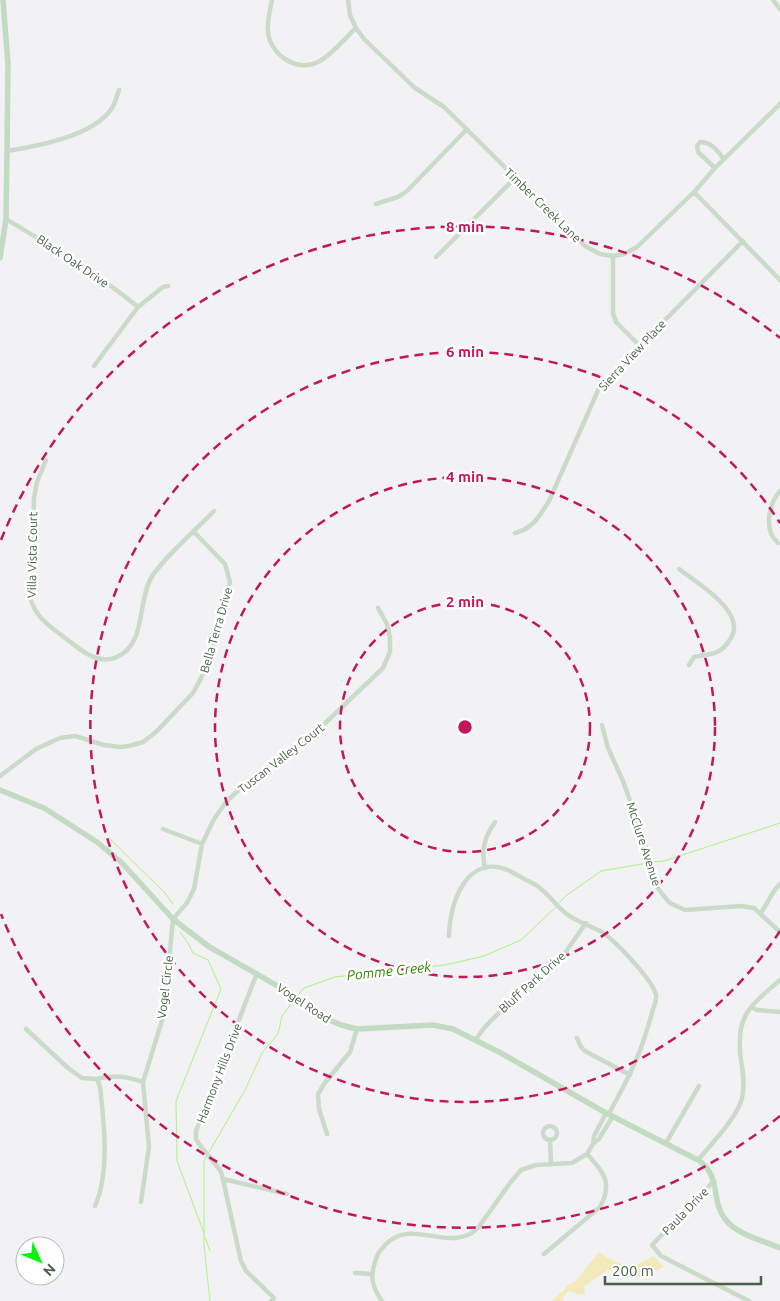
<svg xmlns="http://www.w3.org/2000/svg" width="780" height="1301" font-family="Ubuntu,sans-serif">
	<rect width="100%" height="100%" fill="#f2f1f3"/>
	<path fill="#f3eabc" d="M599,1252L606,1257L632,1269L636,1265L654,1256L664,1267L651,1273L647,1280L637,1275L608,1270L584,1286L585,1295L577,1294L568,1291L561,1301H552L560,1293L563,1292L568,1285L575,1282Z"/>
	<g fill="none" stroke-linecap="round" stroke-linejoin="round">
		<path stroke="#acf486" stroke-width="1" d="M109,838L165,893L173,904
			M652,862L664,861L780,823
			M559,903L567,895L601,871L648,863
			M180,932L188,943L193,953L208,960L221,989L176,1101L177,1161L204,1233
			M297,996L304,988L335,977L445,965L484,956L521,940L557,906
			M208,1154L245,1090L262,1053L278,1034L282,1016L295,999
			M206,1157L204,1161V1245L210,1301
			M205,1237L210,1251"/>
		<path stroke="#cbdbc9" stroke-width="4.5" d="M272,0C270,10 267,21 268,31C269,54 297,73 318,62C333,54 344,39 356,28
			M348,0L350,15L356,28L364,39L415,88L444,107L585,246L600,254L613,256L624,254L637,247L694,192L715,168L780,104
			M773,0L780,9
			M7,151C38,146 94,136 112,108C115,103 117,96 119,90
			M715,168L698,152L697,146L700,142C711,141 718,152 724,159
			M694,192L780,280
			M376,204L398,197L407,191L467,129
			M6,219C51,246 97,273 138,307
			M613,256V313L616,322L639,345
			M436,257L515,178
			M94,366L138,307L163,287L168,286
			M46,460L37,482L34,498L31,600C36,619 54,629 69,641C83,652 99,665 117,657C147,643 137,602 151,578C164,557 196,530 214,511
			M515,533C532,529 540,516 549,501L600,386L743,241
			M778,543C776,540 772,537 771,533C766,520 771,501 780,491
			M679,569C697,583 747,612 731,638C728,643 722,650 717,652C711,655 701,655 694,657L689,665
			M602,725L608,748L623,781L642,834L657,887L663,895L670,903L685,910L741,906L754,908L780,932
			M0,776L36,749L60,738L75,736L104,745L120,747L129,746L143,742L156,732L193,693L208,665L230,582L225,564L194,532
			M163,829L202,844
			M485,868C481,850 484,838 495,822
			M761,913L774,891L780,884
			M449,936C449,905 466,853 508,870C512,872 517,875 521,877C527,881 536,884 541,889C551,897 557,907 568,915C578,922 591,926 602,932C615,941 653,980 656,995C657,1000 653,1008 652,1013C647,1031 641,1050 633,1067C626,1083 617,1098 609,1114
			M257,973L196,1131V1139L199,1144L220,1170L222,1175L241,1261L246,1271L274,1298L271,1301
			M751,1007L757,1010L780,1012
			M26,1029L68,1068L82,1078L97,1079L100,1087C104,1123 110,1172 95,1206
			M577,1038L581,1047L585,1051L630,1075
			M476,1039L484,1028L529,982L563,956L586,923
			M97,1079C116,1075 125,1076 143,1082
			M543 1133a7 7 0 1 1 14 0a7 7 0 1 1-14 0Z
			M327,1134L319,1109L318,1094L324,1084L350,1052L357,1029
			M550,1140L551,1164
			M666,1143L699,1086
			M593,1144L594,1136L606,1113
			M698,1160C712,1143 737,1118 742,1098C745,1085 743,1072 741,1060C735,1016 749,1007 780,980
			M223,1179L287,1194
			M714,1181L652,1245L661,1256L749,1301
			M141,1202L149,1147L143,1082L164,1014L173,919L187,903L194,889L202,844L214,819L227,801L241,788L318,730L383,668L390,652V638L387,624L378,608
			M544,1254L600,1207C613,1183 604,1172 587,1154
			M355,1273L371,1274
			M382,1301C372,1287 370,1277 375,1262C377,1254 380,1251 385,1245C412,1216 450,1255 478,1228L510,1183L521,1170L536,1165L572,1163L587,1154L593,1144L599,1139L613,1116"/>
		<path stroke="#c3dbc2" stroke-width="5.5" d="M0,258L6,219L7,151L8,64L3,0
			M0,790L44,808L97,842L122,863L173,919L208,946L288,992L325,1018L341,1025L357,1029L433,1025L453,1029L501,1053L606,1113L698,1160C722,1176 710,1199 725,1219C737,1235 762,1240 780,1248"/>
	</g>
	<g fill="none" stroke="#c2185b" stroke-width="2.5" stroke-dasharray="9 6">
		<circle cx="465" cy="727" r="125"/>
		<circle cx="465" cy="727" r="250"/>
		<path d="M780 931A375 375 0 1 1 780 523"/>
		<path d="M780 1116A500 500 0 0 1 1 914M1 540A500 500 0 0 1 780 338"/>
	</g>
	<g text-anchor="middle" dominant-baseline="central" stroke-width="5" stroke-linejoin="round" paint-order="stroke">
		<g font-size="12" fill="#496047" stroke="#fff">
			<text transform="translate(543 205) rotate(44)">Timber Creek Lane</text>
			<text transform="translate(73 261) rotate(34)">Black Oak Drive</text>
			<text transform="translate(632 355) rotate(-47)">Sierra View Place</text>
			<text transform="translate(32 555) rotate(-89)">Villa Vista Court</text>
			<text transform="translate(216 630) rotate(-74)">Bella Terra Drive</text>
			<text transform="translate(281 758) rotate(-38)">Tuscan Valley Court</text>
			<text transform="translate(644 844) rotate(72)">McClure Avenue</text>
			<text transform="translate(532 982) rotate(-42)">Bluff Park Drive</text>
			<text transform="translate(165 987) rotate(-83)">Vogel Circle</text>
			<text transform="translate(304 1003) rotate(33)">Vogel Road</text>
			<text transform="translate(219 1073) rotate(-69)">Harmony Hills Drive</text>
			<text transform="translate(685 1211) rotate(-46)">Paula Drive</text>
		</g>
		<g font-size="14" font-style="italic" fill="#328705" stroke="#fff">
			<text transform="translate(389 971) rotate(-6)">Pomme Creek</text>
		</g>
	</g>
	<circle cx="465" cy="727" r="8" fill="#c2185b" stroke="#fff" stroke-width="2.5"/>
	<g font-size="15" text-anchor="middle" font-weight="bold" fill="#c2185b" stroke="#fff" stroke-width="5" stroke-linejoin="round" paint-order="stroke">
		<text x="465" y="232">8 min</text>
		<text x="465" y="357">6 min</text>
		<text x="465" y="482">4 min</text>
		<text x="465" y="607">2 min</text>
	</g>
	<g transform="translate(40 1261) rotate(134)"><circle r="24" fill="#ffffff" stroke="#b6bfb5"/>
	<path d="M0-4L9 19L0 12L-9 19Z" fill="#09f40b"/>
	<text y="-8" font-size="14" font-weight="bold" text-anchor="middle" fill="#496047">N</text>
	</g>
	<path d="M605 1276v8h156v-8" fill="none" stroke="#496047" stroke-width="2.5"/>
	<text x="612" y="1276" font-size="15" fill="#496047" stroke="#ffffff" stroke-width="4" paint-order="stroke">200 m</text>
</svg>
